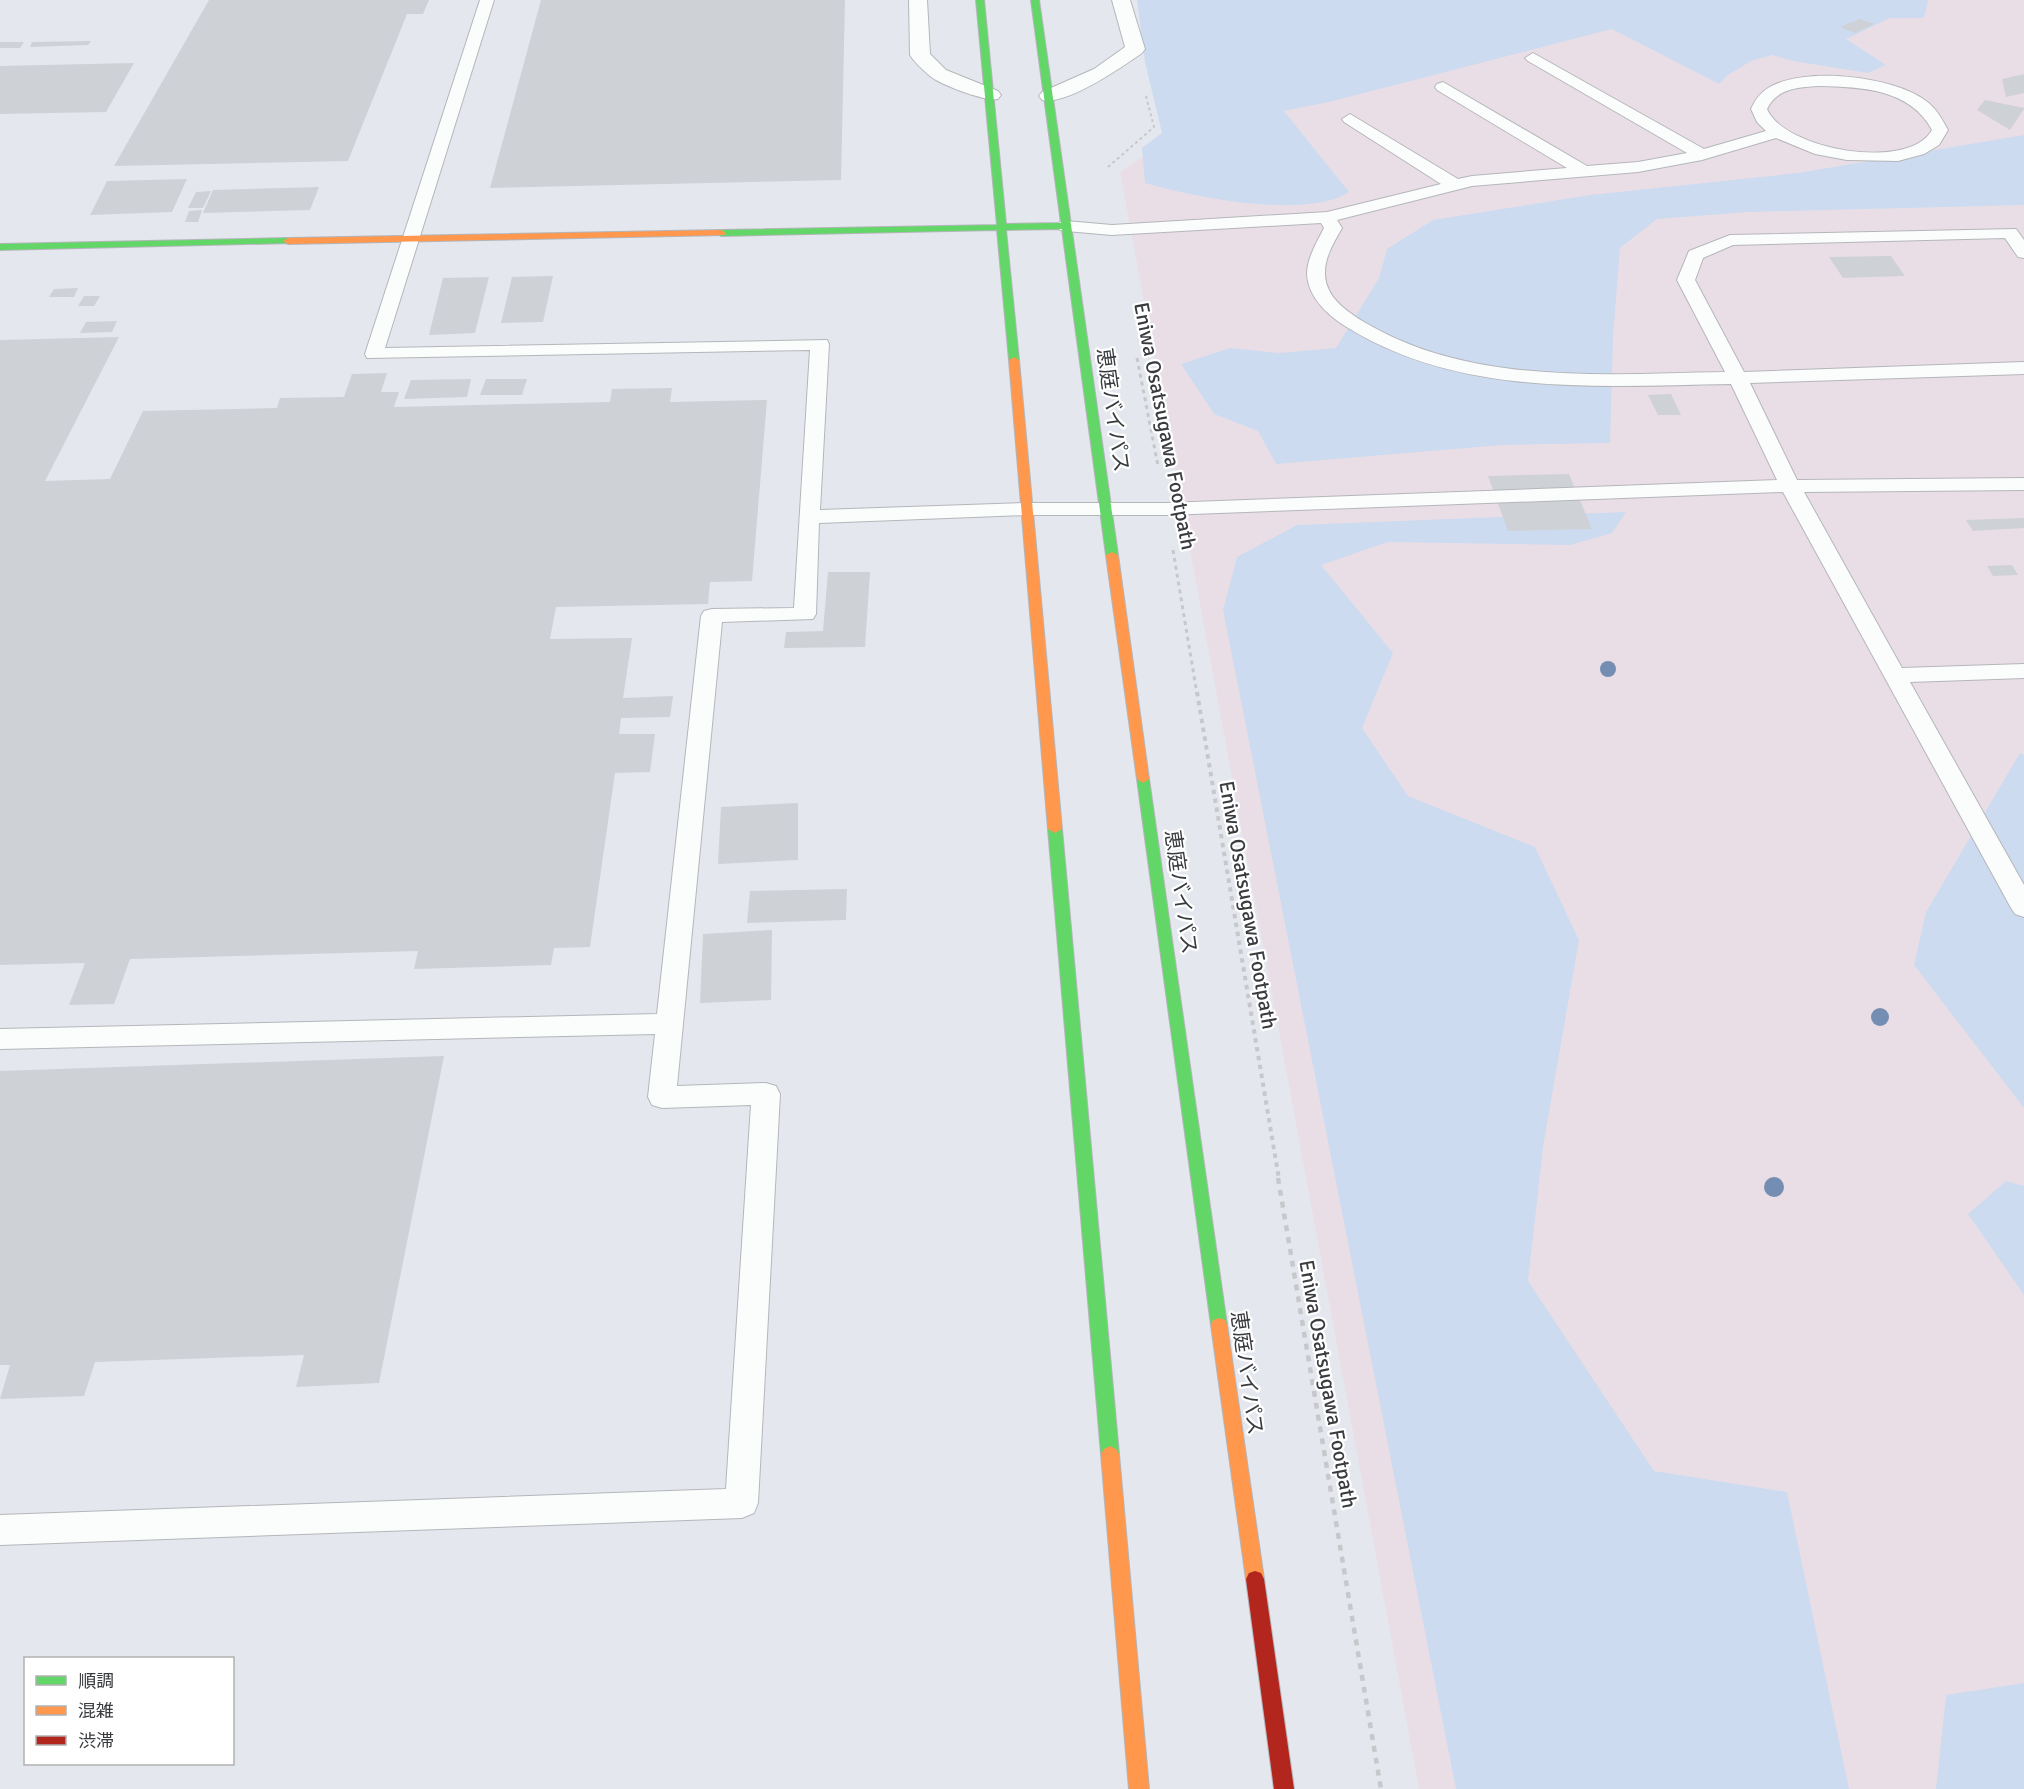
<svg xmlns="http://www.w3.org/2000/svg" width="2024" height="1789" font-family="Signika,'Noto Sans JP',sans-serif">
	<rect width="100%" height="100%" fill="#e4e8ee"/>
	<path fill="#eadee6" d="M1138,0H2024V1789H1419L1120,172L1172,137Z"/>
	<path fill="#ccdbf0" d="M1137,0H1928L1924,18H1890L1846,39L1886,65L1868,73L1793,61L1772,55L1751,61L1728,75L1719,84L1612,29L1329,102L1284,111L1349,192C1306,220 1193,197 1145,183L1142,148L1162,133L1145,62Z
		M2024,135V205L1748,212L1657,219L1620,248L1613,337L1610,443L1502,445L1276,464L1258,431L1214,414L1181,364L1230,348L1279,353L1336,348L1379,278L1387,249L1433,220L1590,195L1798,173Z
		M1626,512L1612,533L1570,545L1388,542L1321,565L1393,653L1362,728L1408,796L1535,847L1579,940L1543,1147L1528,1281L1654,1471L1787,1492L1849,1789H1456L1223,610L1237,557L1297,525Z
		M2020,753L2024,755V1108L1914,965L1926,912Z
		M2006,1181L2024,1186V1295L1968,1214Z
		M2024,1683V1789H1936L1946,1695Z"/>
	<path fill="#ced1d6" d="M209,0H429L423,14H407L348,161L114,166Z
		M541,0H845L841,180L490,188Z
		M1860,19L1874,24L1855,33L1840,27Z
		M91,41L88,45L30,47L32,42Z
		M0,42H24L20,48H0Z
		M134,63L106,112L0,114V66Z
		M2024,74V93L2006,97L2002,79Z
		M1985,100L2024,108V109L2010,130L1977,110Z
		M187,179L172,212L90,215L107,181Z
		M319,187L310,210L203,213L213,190Z
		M211,191L203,208H188L196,192Z
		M202,210L198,222H185L189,211Z
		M1891,256L1905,276L1843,278L1829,257Z
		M553,276L543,322L501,323L512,277Z
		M489,277L475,333L429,335L443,278Z
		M78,288L74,297H49L54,289Z
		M84,296H100L94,306H78Z
		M117,321L112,332L80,333L86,322Z
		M119,337L45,481L110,479L143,411L277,408L280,398L344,397L352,374L387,373L381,392H399L394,407L610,402L612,389L672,388L670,402L767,400L752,581L710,582L708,604L556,607L550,639L632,638L623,698L673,696L670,717L621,718L619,734H655L650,772L615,773L590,947L554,948L551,965L414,969L418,951L130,959L114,1004L69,1005L85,963L0,965V340Z
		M471,379L467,397L404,399L411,380Z
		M486,379H527L522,395H480Z
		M1671,394L1681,415H1658L1648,395Z
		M1569,474L1592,529L1508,531L1488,476Z
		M2024,518V528L1973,531L1966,520Z
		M2012,565L2018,575L1993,576L1987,566Z
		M828,572H870L865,647L784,648L786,632L823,631Z
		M798,803V860L718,864L721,807Z
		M847,889L846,920L747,923L750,891Z
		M772,930L771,1000L700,1003L703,934Z
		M444,1056L379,1383L296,1387L304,1355L95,1362L84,1396L0,1399L10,1365H0V1071Z"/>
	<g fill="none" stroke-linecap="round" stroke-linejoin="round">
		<defs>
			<path id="lane" d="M480,0H494L385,348L827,340L829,344L820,510L1027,503H1166L1777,480L1731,384C1604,386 1463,398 1350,329C1331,318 1308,299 1307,274C1307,258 1317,242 1324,228L1321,223L1112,235L1066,231L1060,230L1057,226L1060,222L1066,221L1112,225L1327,212L1441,184L1344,122L1342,119L1350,114L1458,179L1472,176L1567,168L1437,90L1435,87L1437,84L1443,82L1587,166L1638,162L1687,153L1528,61L1525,58L1533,53L1704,149L1766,131L1757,122L1751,109C1755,100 1760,93 1768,88C1804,66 1893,76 1926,101C1936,108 1942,119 1948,130L1939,145L1924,154L1898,161L1847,160L1815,154L1776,138L1702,160L1638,172L1472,186L1337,220L1342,228C1334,242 1324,258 1325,275C1326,297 1346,311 1364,322C1471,386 1605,374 1725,372L1677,280L1689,251L1730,235L2016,229L2024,240V258L2018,257L2005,238L1733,245L1703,258L1695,280L1744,372L2024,362V374L1750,383L1797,480L2024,478V490L1804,492L1902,668L2024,664V678L1910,682L2024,885V917L2015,914L2011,908L1783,492L1166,515H1027L819,523L816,614L813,619L722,622L677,1086L766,1083L776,1086L780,1094L758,1503L754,1513L742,1518L0,1545V1515L726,1489L751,1105L662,1108L652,1105L648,1097L655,1034L0,1049V1029L657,1014L701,616L704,611L712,609L794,608L810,350L367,358L365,354ZM1820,86C1862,87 1910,89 1932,130C1909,172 1784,150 1767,109C1777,88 1799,87 1820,86Z"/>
			<path id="street" d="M909,0H927L930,54L946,70L998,91L1001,95L998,99C986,102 941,85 930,76C923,70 915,63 910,55Z
				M1112,0H1130L1145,49L1142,53C1122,67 1066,106 1042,100L1039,96L1042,92L1094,69L1125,47Z"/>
			<path id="fast" d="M976,0H984L1006,224L1061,223L1031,0H1039L1118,555L1112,558L1106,555L1062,229L1006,230L1019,360L1014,363L1009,360L997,230L721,236L716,233L721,230L997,225Z
				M288,238L291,239V243L0,250V244Z
				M1143,775L1149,779L1227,1325L1225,1330L1219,1332L1213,1330L1211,1325L1137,779Z
				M1055,825L1062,829L1119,1454L1116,1459L1110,1462L1104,1459L1101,1454L1048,829Z"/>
			<path id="slow" d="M721,230L726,233L724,235L288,244L283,241L288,238Z
				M1014,357L1019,360L1062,829L1055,833L1048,829L1009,360Z
				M1112,552L1118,555L1149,779L1143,783L1137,779L1106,555Z
				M1219,1318L1225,1320L1227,1325L1264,1579L1261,1585L1255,1587L1249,1585L1246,1579L1211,1325L1213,1320Z
				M1110,1446L1116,1449L1119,1454L1149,1789H1129L1101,1454L1104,1449Z"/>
			<path id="jam" d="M1255,1571L1261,1573L1264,1579L1294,1789H1274L1246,1579L1249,1573Z"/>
		</defs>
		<use href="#lane" stroke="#b4b6ba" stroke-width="2"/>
		<use href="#street" stroke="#b4b6ba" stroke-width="2"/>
		<use href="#fast" stroke="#b4b6ba" stroke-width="2"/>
		<use href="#slow" stroke="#b4b6ba" stroke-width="2"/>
		<use href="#jam" stroke="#b4b6ba" stroke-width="2"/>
		<path stroke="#c7c8cb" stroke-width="2" stroke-dasharray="3 3" stroke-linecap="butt" d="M1108,167L1154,127L1146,96"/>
		<path stroke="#c7c8cb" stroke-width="3" stroke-dasharray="4 4" stroke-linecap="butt" d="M1137,358L1158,466
			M1173,550L1197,694"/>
		<path stroke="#c7c8cb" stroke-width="4" stroke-dasharray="4.5 4.5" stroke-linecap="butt" d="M1197,692L1279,1179"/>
		<path stroke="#c7c8cb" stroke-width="4.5" stroke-dasharray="6 6" stroke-linecap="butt" d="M1278,1178L1381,1789"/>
		<use href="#lane" fill="#fbfcfc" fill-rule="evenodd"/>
		<use href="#street" fill="#fbfcfc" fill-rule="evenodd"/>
		<use href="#fast" fill="#63d668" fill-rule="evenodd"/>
		<use href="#slow" fill="#ff974d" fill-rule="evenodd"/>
		<use href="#jam" fill="#b3261e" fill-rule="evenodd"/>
	</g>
	<g fill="#748eb3">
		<circle cx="1608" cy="669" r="8"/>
		<circle cx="1880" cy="1017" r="9"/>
		<circle cx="1774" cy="1187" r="10"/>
	</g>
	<g text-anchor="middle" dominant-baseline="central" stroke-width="4.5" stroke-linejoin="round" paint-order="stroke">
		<g font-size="21" fill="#393b3f" stroke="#fff">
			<text transform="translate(1113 410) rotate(82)">恵庭バイパス</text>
			<text transform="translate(1165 426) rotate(79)">Eniwa Osatsugawa Footpath</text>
			<text transform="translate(1181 892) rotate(82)">恵庭バイパス</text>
			<text transform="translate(1248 905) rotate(80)">Eniwa Osatsugawa Footpath</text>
			<text transform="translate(1247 1373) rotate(82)">恵庭バイパス</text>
			<text transform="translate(1328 1384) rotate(80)">Eniwa Osatsugawa Footpath</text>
		</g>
	</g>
	<rect x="24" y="1657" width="210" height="108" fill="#ffffff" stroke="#b0b1b2" stroke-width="1.5"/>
	<rect x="36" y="1676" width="30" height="9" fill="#63d668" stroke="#b0b1b2" stroke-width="1.5"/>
	<text x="78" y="1687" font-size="18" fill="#393b3f">順調</text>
	<rect x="36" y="1706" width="30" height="9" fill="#ff974d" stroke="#b0b1b2" stroke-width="1.5"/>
	<text x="78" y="1717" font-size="18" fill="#393b3f">混雑</text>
	<rect x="36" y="1736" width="30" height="9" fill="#b3261e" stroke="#b0b1b2" stroke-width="1.5"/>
	<text x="78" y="1747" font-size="18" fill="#393b3f">渋滞</text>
</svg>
